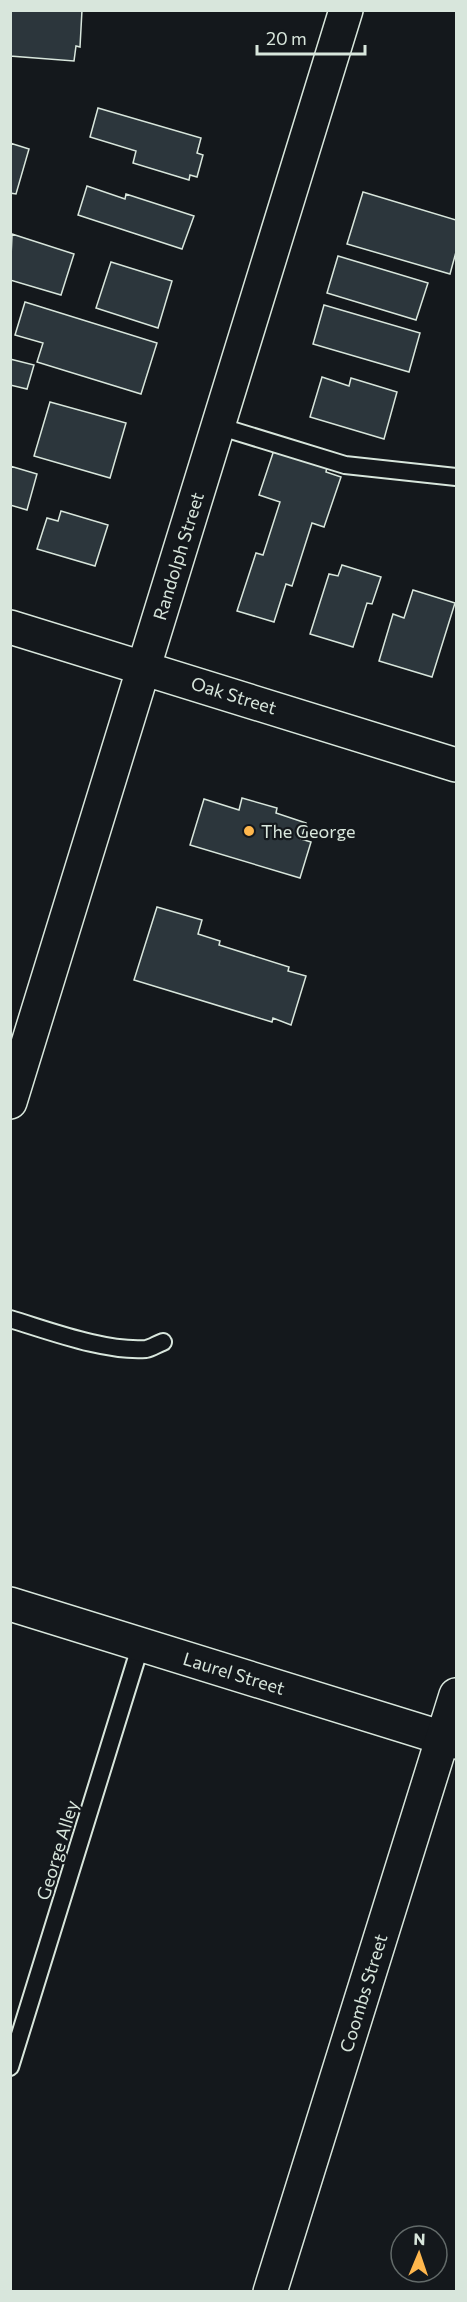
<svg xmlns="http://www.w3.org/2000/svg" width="467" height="2302" font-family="Commissioner,sans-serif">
	<rect width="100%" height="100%" fill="#14181c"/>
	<path fill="#2c363c" stroke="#d8e6dc" stroke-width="1.5" d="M10,10H82L80,47L76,46L74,61L10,56Z
		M98,108L201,138L197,153L203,155L197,177L190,175L189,180L133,163L136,151L90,137Z
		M10,143L29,149L16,194L10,193Z
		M87,186L125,199L126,194L194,216L182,249L78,215Z
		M363,192L456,220V252L450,274L347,244Z
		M12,234L74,254L61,295L10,280Z
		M338,256L428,283L416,320L327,293Z
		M111,262L172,281L158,328L96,308Z
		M25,302L157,343L141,394L37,362L43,343L15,335Z
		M324,305L420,333L409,372L313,344Z
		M10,359L34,365L27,389L10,385Z
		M322,377L349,386L351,378L397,392L384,439L310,417Z
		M50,402L126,423L110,478L34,456Z
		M274,450L327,467L326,472L341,477L324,527L312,523L292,586L286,584L274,622L237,611L256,553L263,555L280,502L259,495Z
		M10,466L37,474L27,510L10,505Z
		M61,511L108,525L95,566L37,549L47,518L58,521Z
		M342,565L381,577L372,604L367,603L353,647L310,634L329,574L338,576Z
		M413,590L455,603L432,677L379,661L393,614L404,618Z
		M242,798L277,808L276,813L306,823L301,839L311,842L300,878L190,845L204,799L239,810Z
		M157,907L202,920L198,934L220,941L219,945L289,967L288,971L306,976L291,1025L273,1018L272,1022L134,980Z"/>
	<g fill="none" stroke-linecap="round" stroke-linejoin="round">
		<defs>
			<path id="lane" d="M218,426L345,465L456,477
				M10,1319C50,1331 105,1352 146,1349C152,1348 157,1344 163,1342
				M10,2067L141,1644"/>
			<path id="street" d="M10,627L456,765
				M10,1102L346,10
				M10,1604L456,1742"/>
			<path id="secondary" d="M270,2292L456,1695"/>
		</defs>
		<use href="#lane" stroke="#d8e6dc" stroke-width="20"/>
		<use href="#street" stroke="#d8e6dc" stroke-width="36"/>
		<use href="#secondary" stroke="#d8e6dc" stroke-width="36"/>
		<use href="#lane" stroke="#14181c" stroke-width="16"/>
		<use href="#street" stroke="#14181c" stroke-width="33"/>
		<use href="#secondary" stroke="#14181c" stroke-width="33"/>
	</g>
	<circle fill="#ffb74d" stroke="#14181c" stroke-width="2" cx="249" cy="831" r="6"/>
	<g text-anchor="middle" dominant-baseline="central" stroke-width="4.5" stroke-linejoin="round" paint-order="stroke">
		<g font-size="18" fill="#d8e6dc" stroke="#14181c">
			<text transform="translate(178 556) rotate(-73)">Randolph Street</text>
			<text transform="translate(234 695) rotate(17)">Oak Street</text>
			<text transform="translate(234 1673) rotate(17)">Laurel Street</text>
			<text transform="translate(57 1850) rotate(-73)">George Alley</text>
			<text transform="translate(363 1993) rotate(-73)">Coombs Street</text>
		</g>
		<g font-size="18" fill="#d8e6dc" stroke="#14181c" text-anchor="start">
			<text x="261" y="831">The George</text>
		</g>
	</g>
	<rect width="467" height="2302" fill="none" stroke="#d8e6dc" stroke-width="24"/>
	<g transform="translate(419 2254) rotate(2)"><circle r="28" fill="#14181c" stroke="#626a69" stroke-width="1.5"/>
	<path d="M0-4.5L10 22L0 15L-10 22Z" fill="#ffb74d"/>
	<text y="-9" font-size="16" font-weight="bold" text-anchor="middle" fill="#d8e6dc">N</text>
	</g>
	<path d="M257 45v9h108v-9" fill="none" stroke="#d8e6dc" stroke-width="3"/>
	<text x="266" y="45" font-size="18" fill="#d8e6dc" stroke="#14181c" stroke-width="4.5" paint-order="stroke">20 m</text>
</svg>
